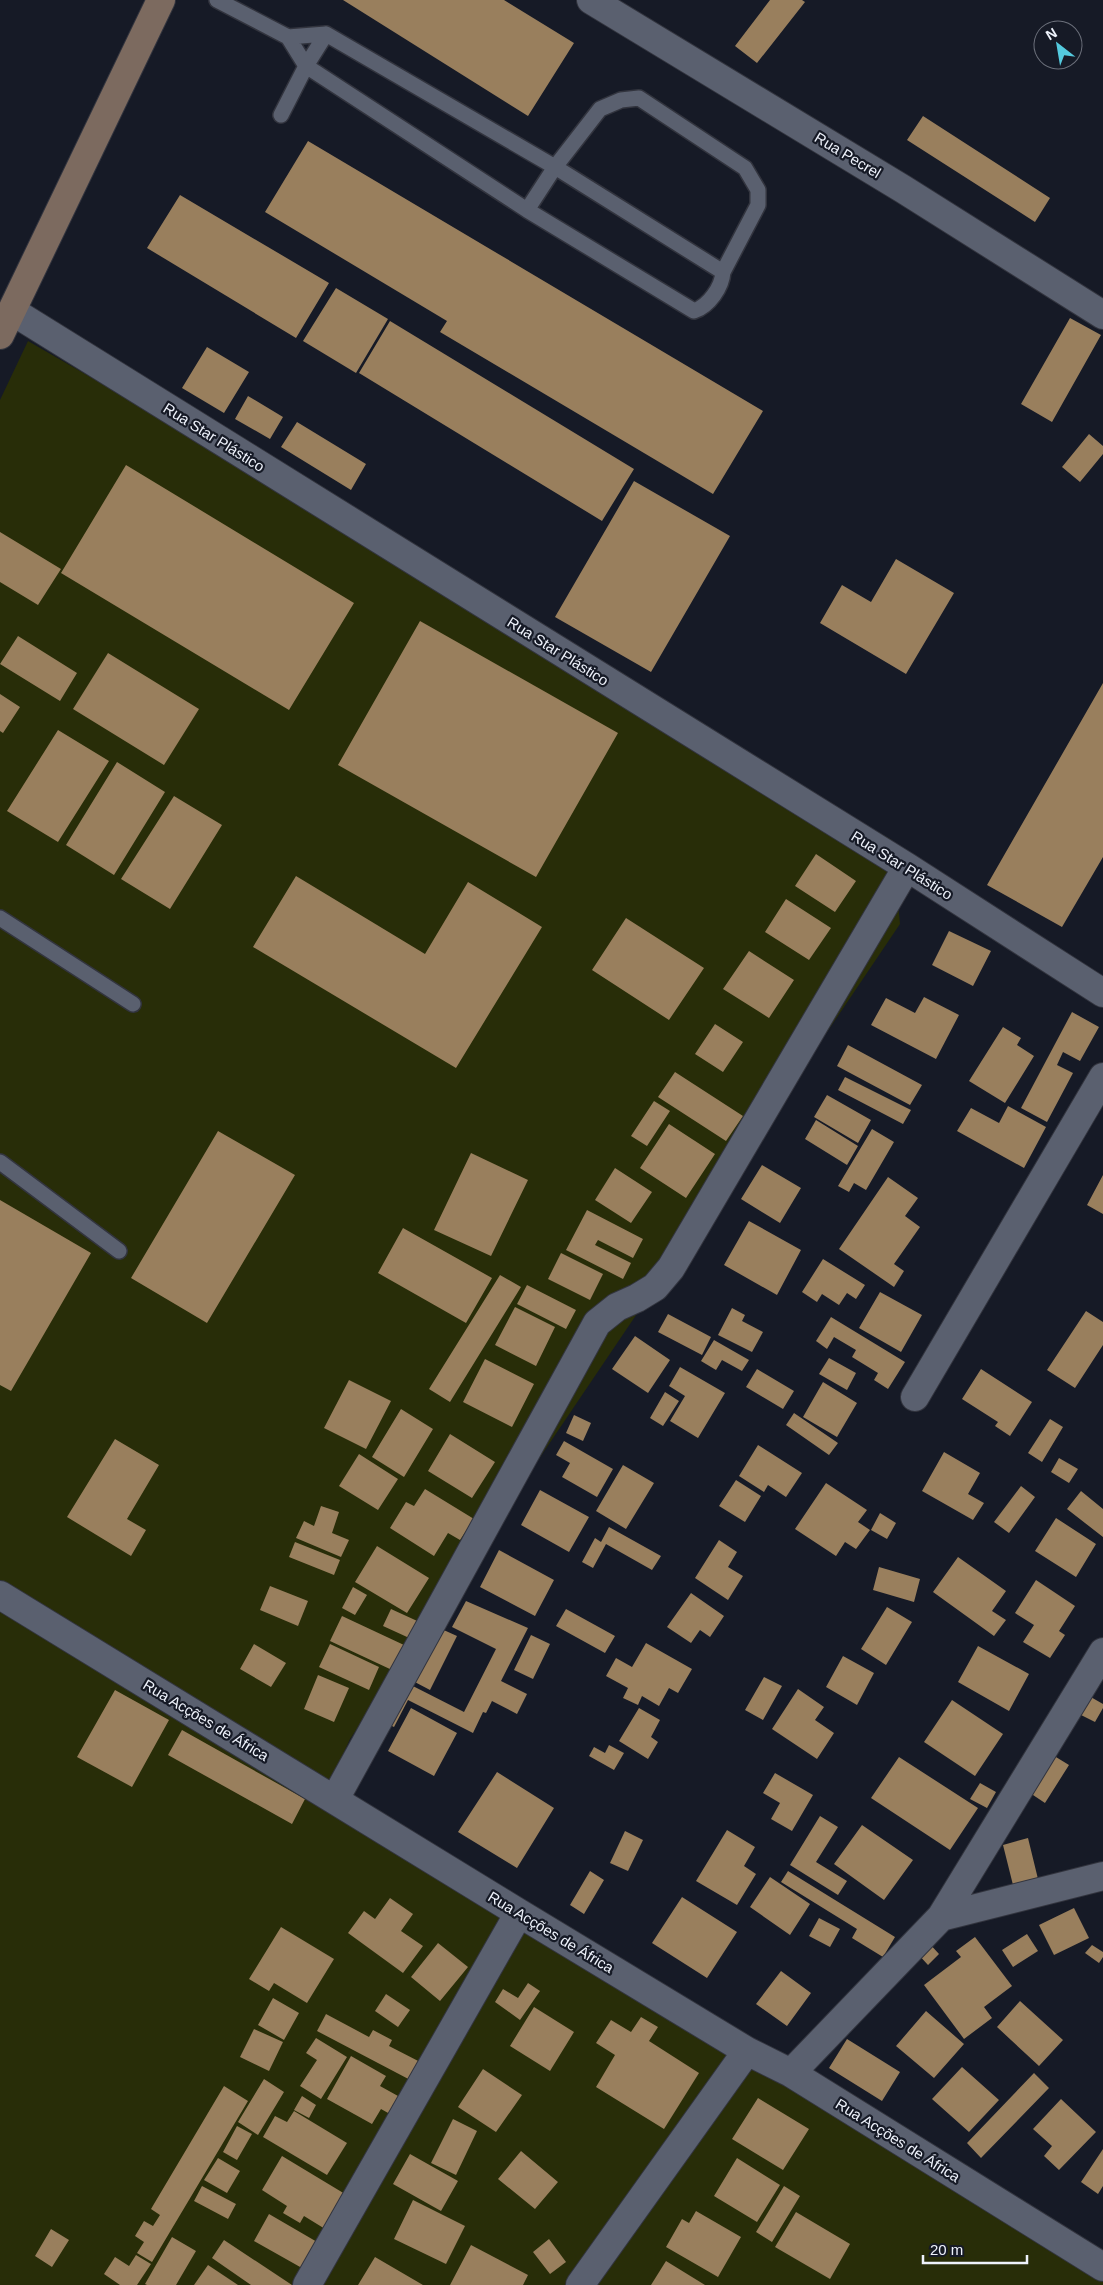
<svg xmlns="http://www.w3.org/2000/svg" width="1103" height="2285" font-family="Helvetica,sans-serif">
	<rect width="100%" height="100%" fill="#161a26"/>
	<path fill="#282d08" d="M28,341L892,840L900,924L350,1739L330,1783L1103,2277V2285H0V400Z"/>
	<path fill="#997f5d" d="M343,0H504L574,43L528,116Z
		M770,0H802L805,2L757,63L735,46Z
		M923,116L1050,198L1035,222L907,140Z
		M308,141L763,411L713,494L440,332L447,321L265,212Z
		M180,195L329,283L296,338L147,248Z
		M336,288L388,319L356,373L303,341Z
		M1070,318L1101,335L1052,422L1021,404Z
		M390,321L634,469L602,521L359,373Z
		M207,347L249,372L224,413L182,388Z
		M248,396L283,417L270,439L235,419Z
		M297,422L366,464L351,490L281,447Z
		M1089,434L1103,446V454L1080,482L1062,467Z
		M126,465L354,603L289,710L61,573Z
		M634,481L730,536L651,672L555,617Z
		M0,532L61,569L38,605L0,582Z
		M896,559L954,593L906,674L820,623L842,585L871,602Z
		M420,621L618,733L536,877L338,765Z
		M18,636L77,673L60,701L0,664Z
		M108,653L199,709L164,765L73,709Z
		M1103,683V857L1062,927L987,885Z
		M0,694L20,707L3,733L0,731Z
		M58,730L109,761L58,842L7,811Z
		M117,762L165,792L114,875L66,845Z
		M174,796L222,825L170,909L121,879Z
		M816,854L856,881L835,912L795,886Z
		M296,876L425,954L468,882L542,927L456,1068L253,947Z
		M786,899L831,928L809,960L765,932Z
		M626,918L704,968L669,1020L592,970Z
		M949,931L991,951L973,986L932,965Z
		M749,951L794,980L769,1018L723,989Z
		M924,997L959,1015L936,1059L871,1025L886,998L915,1013Z
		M1072,1012L1099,1027L1080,1061L1063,1052L1057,1065L1073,1073L1047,1122L1021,1108Z
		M715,1024L743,1042L723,1072L695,1054Z
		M1003,1027L1021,1038L1017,1045L1034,1056L1005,1103L969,1081Z
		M848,1045L922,1085L910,1105L837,1066Z
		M675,1072L743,1116L726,1141L658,1097Z
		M845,1077L911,1110L903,1124L838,1090Z
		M827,1095L871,1120L858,1143L814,1117Z
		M654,1101L670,1111L647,1146L631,1136Z
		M1008,1106L1046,1127L1024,1168L957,1131L971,1108L999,1123Z
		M816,1120L858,1146L847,1165L805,1139Z
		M669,1124L715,1154L686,1198L640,1168Z
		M872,1129L894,1142L866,1190L854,1183L849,1192L838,1186Z
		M218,1131L295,1175L207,1323L131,1278Z
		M471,1153L528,1180L491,1256L434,1230Z
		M762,1165L801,1188L780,1223L741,1199Z
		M615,1168L652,1192L631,1223L595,1200Z
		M1103,1175V1214L1087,1205Z
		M888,1177L918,1198L905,1216L920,1227L894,1264L904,1271L894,1287L839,1249Z
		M0,1200L91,1253L11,1391L0,1385Z
		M587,1210L643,1239L633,1258L598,1240L595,1245L631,1263L623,1279L566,1250Z
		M749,1221L801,1250L777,1295L724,1265Z
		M403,1228L492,1278L466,1323L378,1273Z
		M561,1253L603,1274L590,1300L548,1279Z
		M823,1259L865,1285L856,1299L847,1293L839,1305L822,1294L817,1302L802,1292Z
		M500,1275L521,1287L450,1402L429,1389Z
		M527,1285L576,1310L566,1329L517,1304Z
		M880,1292L922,1315L901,1352L859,1328Z
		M515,1307L555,1327L536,1366L495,1345Z
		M732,1308L745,1315L742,1321L763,1332L752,1352L718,1335Z
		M1086,1311L1103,1322V1345L1075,1388L1047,1370Z
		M668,1314L711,1337L702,1355L658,1332Z
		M831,1317L905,1362L888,1389L874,1380L878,1373L852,1357L856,1350L834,1337L827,1349L816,1341Z
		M635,1336L670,1360L648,1393L612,1369Z
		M714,1340L749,1360L742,1371L722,1360L716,1370L701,1361Z
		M829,1358L856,1373L847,1390L819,1374Z
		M485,1359L534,1384L512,1427L463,1402Z
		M680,1367L725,1393L698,1438L670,1421L685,1396L669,1386Z
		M757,1369L794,1391L783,1409L746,1387Z
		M981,1369L1032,1402L1010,1436L995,1426L998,1422L962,1399Z
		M349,1380L391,1401L366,1449L324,1428Z
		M823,1382L857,1403L837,1437L803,1417Z
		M665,1392L679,1401L663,1426L650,1418Z
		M401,1409L433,1429L404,1477L372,1457Z
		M794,1413L838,1443L829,1455L786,1425Z
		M574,1415L591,1423L583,1441L566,1433Z
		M1050,1419L1063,1427L1042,1462L1028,1453Z
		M450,1434L495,1462L472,1498L428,1471Z
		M115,1439L159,1465L127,1519L146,1530L131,1556L67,1517Z
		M564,1441L613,1469L597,1497L562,1477L570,1463L556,1455Z
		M758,1445L802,1473L786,1497L768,1485L764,1492L739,1476Z
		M944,1452L980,1473L968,1494L984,1503L973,1520L922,1491Z
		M359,1454L398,1479L378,1510L339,1486Z
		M1059,1458L1078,1469L1069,1483L1051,1472Z
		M623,1465L654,1483L626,1529L596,1511Z
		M736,1480L761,1496L745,1522L719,1506Z
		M826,1483L867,1510L858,1522L870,1530L856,1549L845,1542L836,1556L795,1529Z
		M1021,1486L1035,1497L1009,1533L994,1522Z
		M425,1489L474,1519L460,1540L448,1533L434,1556L390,1528L406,1502L414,1506Z
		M540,1490L589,1517L569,1552L521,1525Z
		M1081,1491L1103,1509V1537L1067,1509Z
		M321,1506L339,1512L332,1533L349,1540L341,1557L296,1538L304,1521L314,1526Z
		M880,1513L896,1523L887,1539L871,1530Z
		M1056,1518L1096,1544L1076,1577L1035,1551Z
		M609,1527L661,1556L652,1570L606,1544L593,1568L582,1562L595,1538L601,1542Z
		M719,1540L737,1552L728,1567L743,1576L728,1600L695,1578Z
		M295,1542L340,1560L334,1575L289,1557Z
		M377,1546L429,1578L407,1613L355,1582Z
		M499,1550L554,1580L535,1616L480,1587Z
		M958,1557L1006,1591L992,1611L1006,1620L994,1636L933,1592Z
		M879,1567L920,1579L914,1602L873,1590Z
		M1036,1580L1075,1606L1059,1631L1065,1635L1050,1658L1023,1642L1034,1625L1015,1613Z
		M270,1586L308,1601L298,1626L260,1610Z
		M353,1587L367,1595L355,1615L342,1608Z
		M691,1593L724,1616L710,1637L700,1630L691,1643L667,1627Z
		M466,1601L528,1628L501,1681L527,1694L517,1714L492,1701L486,1713L483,1712L473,1733L408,1700L394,1727L384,1722L405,1682L464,1712L496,1649L452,1627Z
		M887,1607L912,1622L886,1665L861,1649Z
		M391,1609L426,1625L418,1642L383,1626Z
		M566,1609L615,1636L605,1653L556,1626Z
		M342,1616L404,1645L392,1670L330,1641Z
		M437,1627L457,1636L430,1690L411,1680Z
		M531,1635L550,1644L533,1679L514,1670Z
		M646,1643L692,1669L678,1693L669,1688L659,1706L642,1696L638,1705L623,1698L628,1688L606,1676L616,1658L632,1667Z
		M254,1644L286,1663L271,1687L240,1669Z
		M330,1644L379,1667L369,1690L319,1667Z
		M978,1646L1029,1674L1009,1711L958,1682Z
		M843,1656L874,1673L857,1705L826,1687Z
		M318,1675L349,1688L334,1722L304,1709Z
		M764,1677L782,1686L763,1720L745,1710Z
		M798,1689L824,1707L815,1720L834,1733L817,1759L772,1729Z
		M115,1690L169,1720L132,1787L77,1757Z
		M1089,1696L1103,1704V1708L1095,1722L1079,1714Z
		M952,1700L1003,1734L975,1776L924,1742Z
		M411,1708L457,1733L434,1776L388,1751Z
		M639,1708L660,1720L651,1737L658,1742L648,1759L619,1741Z
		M182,1730L305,1799L292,1824L168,1755Z
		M609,1745L624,1753L614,1770L589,1756L594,1747L605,1753Z
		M1051,1754L1069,1765L1045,1803L1027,1791Z
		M899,1757L978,1808L950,1850L871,1798Z
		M497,1772L554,1808L517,1868L458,1832Z
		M775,1773L813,1795L792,1831L771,1819L780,1803L763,1793Z
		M980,1783L996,1792L987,1808L970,1799Z
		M820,1816L838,1827L816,1862L847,1881L838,1895L790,1865Z
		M862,1825L913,1860L884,1900L834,1864Z
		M727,1830L755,1847L744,1866L756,1874L737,1905L696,1881Z
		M625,1831L643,1840L628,1871L610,1863Z
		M1028,1838L1038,1879L1013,1885L1003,1845Z
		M590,1871L604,1880L584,1914L570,1905Z
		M788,1871L895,1937L883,1957L852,1938L857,1929L781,1882Z
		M770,1877L810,1904L790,1935L750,1907Z
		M682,1897L737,1932L707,1978L652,1943Z
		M390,1898L413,1914L401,1931L423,1946L403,1973L348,1933L364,1911L375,1919Z
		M1074,1908L1089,1938L1054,1955L1039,1925Z
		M819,1918L840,1929L830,1947L809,1936Z
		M281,1927L334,1959L307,2003L274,1983L269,1991L249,1979Z
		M1027,1934L1038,1951L1013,1967L1002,1950Z
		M975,1937L1012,1986L984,2007L992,2018L964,2039L924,1985L961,1957L956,1951Z
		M928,1942L939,1954L928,1965L917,1953Z
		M438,1943L468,1967L440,2001L411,1977Z
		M1092,1945L1103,1952V1957L1099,1963L1085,1953Z
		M781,1971L811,1993L787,2026L756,2004Z
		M528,1983L540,1991L520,2020L495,2002L503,1989L518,1998Z
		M386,1994L410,2010L398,2027L375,2011Z
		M273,1998L299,2013L284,2040L258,2025Z
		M1020,2001L1063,2040L1039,2066L997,2027Z
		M534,2007L574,2032L550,2071L510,2046Z
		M926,2011L964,2044L934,2078L896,2046Z
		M326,2014L369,2037L373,2030L392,2040L389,2046L426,2065L416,2083L317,2031Z
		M641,2017L658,2027L649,2041L699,2073L664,2129L596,2087L615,2055L596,2043L611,2020L631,2032Z
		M254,2029L283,2042L269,2071L240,2057Z
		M316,2038L347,2057L321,2099L300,2086L317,2060L306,2053Z
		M847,2039L900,2072L882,2101L829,2068Z
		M351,2056L386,2076L380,2086L407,2101L397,2118L381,2109L372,2124L327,2099Z
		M962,2067L999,2100L969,2132L932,2099Z
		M483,2069L522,2095L496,2132L458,2107Z
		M1034,2073L1049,2088L981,2158L967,2143Z
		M264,2079L284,2092L258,2135L238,2122Z
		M224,2086L248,2101L152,2262L137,2253L144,2242L135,2236L144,2221L153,2226L160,2215L151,2209Z
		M302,2096L316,2105L309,2118L294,2110Z
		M758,2098L809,2129L783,2170L732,2139Z
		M1061,2099L1096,2132L1059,2170L1044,2156L1052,2146L1033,2129Z
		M294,2111L347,2143L327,2175L263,2137L275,2116L287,2122Z
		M453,2119L477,2131L456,2175L431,2163Z
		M237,2126L252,2134L237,2160L223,2152Z
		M1103,2149V2186L1098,2194L1081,2182Z
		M521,2151L558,2182L535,2209L498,2179Z
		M410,2154L458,2181L441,2211L393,2184Z
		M282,2156L350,2197L330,2232L304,2216L300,2223L283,2213L287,2206L262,2190Z
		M218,2158L240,2171L227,2193L204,2180Z
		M737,2158L780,2185L757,2222L714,2196Z
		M202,2186L236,2204L228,2219L194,2201Z
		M784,2186L800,2196L772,2242L756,2232Z
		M413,2200L465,2226L446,2264L394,2239Z
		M696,2211L741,2237L718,2277L666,2247L682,2219L689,2223Z
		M796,2212L850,2244L830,2279L775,2247Z
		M269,2214L324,2246L309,2272L254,2241Z
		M51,2229L69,2240L52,2267L35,2256Z
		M172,2237L196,2251L176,2285H147L145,2284Z
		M549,2239L566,2262L550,2274L533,2252Z
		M224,2240L292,2285H251L212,2258Z
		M471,2245L528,2275L523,2285H450Z
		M136,2255L151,2264L137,2285H120L104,2274L115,2257L129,2266Z
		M375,2257L423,2285H358Z
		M666,2261L705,2285H651Z
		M208,2265L238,2285H194Z"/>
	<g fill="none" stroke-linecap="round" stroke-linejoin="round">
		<defs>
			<path id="lane" d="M217,0L288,37L306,66L527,210L694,311C709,306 722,287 723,272L758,205V190L745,168L639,98L621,100L600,109L555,167L527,210
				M288,37L326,34L555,167L723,272
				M281,115L306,66L326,34
				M0,918L133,1004
				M0,1162L119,1251"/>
			<path id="street" d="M591,0L903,189L1103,315
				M12,311L907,867L1103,993
				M915,1397L1103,1077
				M0,1595L519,1913L747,2051L791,2073L1103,2267
				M335,1799L597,1323L617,1307L637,1298L655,1287L671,1268L907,867
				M941,1917L1103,1876
				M791,2073L941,1917L1103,1652
				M307,2285L519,1913
				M580,2285L747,2051"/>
			<path id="secondary" d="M0,335L161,0"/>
		</defs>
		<use href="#lane" stroke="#32343e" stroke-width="18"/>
		<use href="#street" stroke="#32343e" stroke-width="30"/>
		<use href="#secondary" stroke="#32343e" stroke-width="30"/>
		<use href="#lane" stroke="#5a606f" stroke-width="15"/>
		<use href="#street" stroke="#5a606f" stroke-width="28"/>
		<use href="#secondary" stroke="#7c6a5f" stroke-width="28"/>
	</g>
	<g text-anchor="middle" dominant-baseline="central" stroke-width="4.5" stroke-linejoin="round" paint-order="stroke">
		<g font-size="15" fill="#eef2fb" stroke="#161a26">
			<text transform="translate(848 155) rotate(31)">Rua Pecrel</text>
			<text transform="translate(214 437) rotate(32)">Rua Star Plástico</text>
			<text transform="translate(558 651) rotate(32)">Rua Star Plástico</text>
			<text transform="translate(902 865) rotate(32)">Rua Star Plástico</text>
			<text transform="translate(206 1720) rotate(31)">Rua Acções de África</text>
			<text transform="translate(551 1932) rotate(31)">Rua Acções de África</text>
			<text transform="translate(898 2140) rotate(32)">Rua Acções de África</text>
		</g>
	</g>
	<g transform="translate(1058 45) rotate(329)"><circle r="24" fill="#161a26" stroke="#6c707b"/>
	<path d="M0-4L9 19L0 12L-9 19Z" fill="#54cade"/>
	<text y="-8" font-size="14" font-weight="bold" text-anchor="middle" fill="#eef2fb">N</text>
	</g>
	<path d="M923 2255v8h104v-8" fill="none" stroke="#eef2fb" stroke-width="2.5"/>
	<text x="930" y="2255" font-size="15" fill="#eef2fb" stroke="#161a26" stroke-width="4" paint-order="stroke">20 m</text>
</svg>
